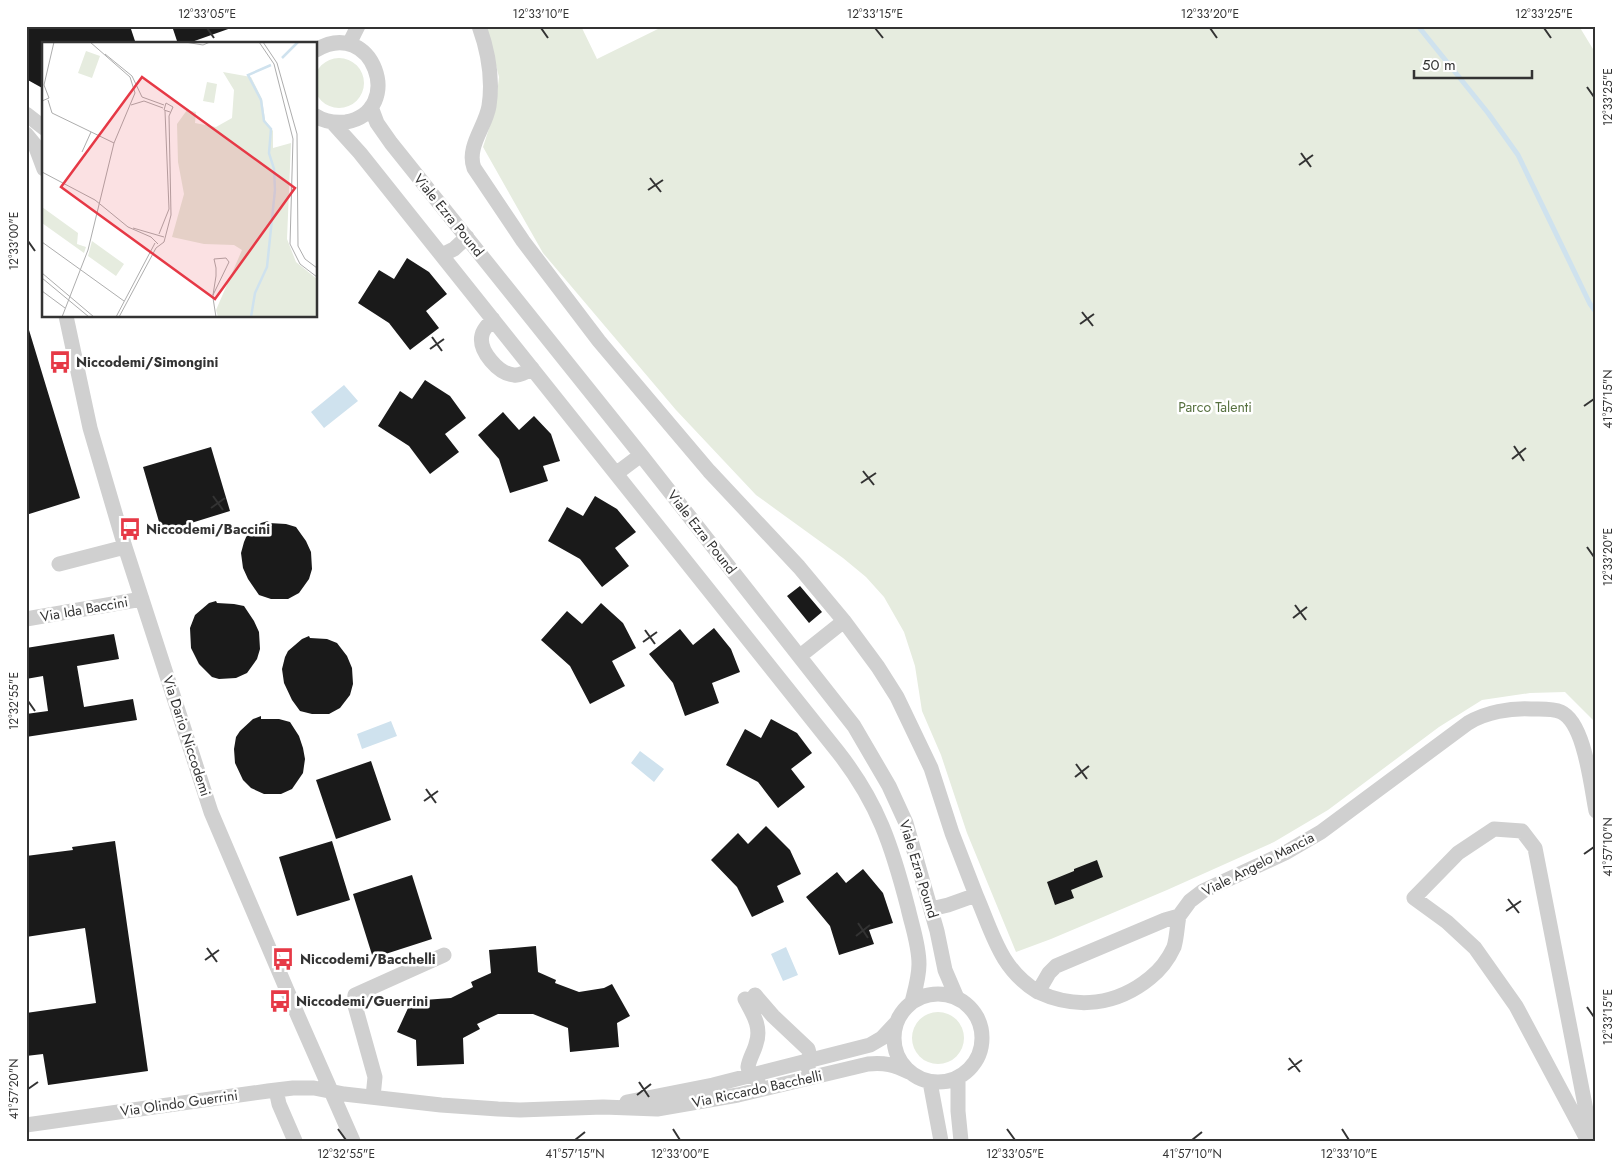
<svg xmlns="http://www.w3.org/2000/svg" width="1622" height="1167" font-family="Jost,sans-serif">
	<rect width="100%" height="100%" fill="#fff"/>
	<path fill="#e6ecdf" d="M486,26H581L597,59L664,26H1579L1596,54V730L1594,721L1565,692L1530,693L1482,700L1439,727L1328,810L1274,842L1167,890L1051,939L1016,952L967,833L941,755L922,711L915,666L904,632L884,597L866,577L843,558L756,495L676,410L543,253L483,147L495,110L499,77Z
		M314 83a25 25 0 1 1 50 0a25 25 0 1 1-50 0Z
		M912 1038a26 26 0 1 1 52 0a26 26 0 1 1-52 0Z"/>
	<path fill="#cfe2ee" d="M344,385L358,401L324,428L311,412Z
		M391,721L397,736L362,749L357,734Z
		M640,751L664,769L654,782L631,763Z
		M786,947L798,975L783,981L771,954Z"/>
	<g fill="none" stroke-linecap="round" stroke-linejoin="round">
		<path stroke="#cfe2ee" stroke-width="5" d="M1418,26L1488,113L1518,155L1590,304L1596,312"/>
	</g>
	<path fill="#1a1a1a" d="M26,26H130L136,44H44V89L26,79Z
		M172,26H230L231,28L186,44H178Z
		M407,258L429,272L447,294L426,311L439,328L410,350L389,323L358,303L379,270L394,279Z
		M26,330H29L80,498L26,515Z
		M425,380L450,396L466,418L445,434L459,452L430,474L409,446L378,426L400,391L412,399Z
		M503,412L519,430L534,416L551,434L560,461L543,466L548,481L510,493L499,459L478,435Z
		M211,447L230,511L162,532L143,467Z
		M595,496L617,509L636,532L615,548L629,566L602,587L580,559L548,541L567,507L583,516Z
		M268,521L269,523L286,524L296,527L306,541L311,552L312,569L309,579L299,593L288,599H271L259,595L248,579L243,568L241,553L244,542L247,535L261,523Z
		M800,586L822,612L809,623L787,596Z
		M216,601L217,603L234,604L244,606L254,621L259,632L260,649L257,659L247,673L236,678L219,679L212,677L199,664L191,648L190,628L195,615L209,603Z
		M601,603L623,623L636,648L612,661L625,686L590,704L570,666L541,640L567,611L582,624Z
		M714,628L731,649L740,672L712,683L719,703L685,716L673,683L649,654L680,629L693,645Z
		M114,634L119,659L77,666L84,707L133,699L137,720L26,737V714L48,711L43,676L26,679V648Z
		M309,636L310,638L327,639L337,643L347,656L352,668L353,684L350,695L340,708L329,714H312L300,711L292,700L284,683L282,669L285,657L288,651L302,639Z
		M261,716V719H279L290,722L299,736L303,748L305,759L303,773L292,789L281,794H264L251,788L243,780L235,763L234,749L236,737L240,731L253,719Z
		M771,719L797,733L812,753L791,769L805,787L778,808L758,782L726,765L745,729L761,738Z
		M371,761L391,820L336,839L316,780Z
		M766,826L790,850L801,874L777,886L784,902L752,917L737,887L711,860L738,833L748,844Z
		M115,841L148,1071L48,1085L43,1054L26,1056V1013L96,1003L85,928L26,937V856L73,850L72,847Z
		M332,841L350,900L297,916L279,857Z
		M1097,860L1103,877L1071,890L1074,898L1055,905L1047,882L1074,871V869Z
		M863,869L883,893L893,923L869,930L874,944L839,955L830,926L806,897L837,872L846,883Z
		M412,875L432,939L373,958L353,894Z
		M536,946L538,972L556,980L555,983L579,992L604,988L612,984L630,1016L617,1023L619,1047L570,1052L568,1028L533,1014H498L477,1024L480,1029L463,1038L464,1064L417,1066L416,1040L397,1032L414,995L424,1000L451,998L473,987L471,982L491,973L489,950Z"/>
	<g fill="none" stroke-linecap="round" stroke-linejoin="round">
		<path stroke="#d0d0d0" stroke-width="15" d="M479,26C488,51 493,80 489,106C486,126 466,147 474,168L523,241L599,341L709,471L799,567L844,621L878,667L897,697L931,768L952,833L976,895
			M349,44L358,26
			M316,50C373,16 406,111 346,122C336,123 325,122 316,116
			M371,107L377,123L391,143L641,455L854,726L889,786L906,823L937,931L945,970L957,998
			M26,114L44,128
			M332,122L360,153L838,752C878,803 892,846 908,908C912,926 919,945 919,964C919,977 915,990 912,1002
			M26,134L35,145L44,169
			M442,255L454,249L467,237
			M66,316L90,428L125,547L211,812L298,1016L353,1141
			M493,319C489,324 483,329 482,335C478,351 499,374 514,375C521,376 527,371 532,368
			M617,473L641,455
			M59,564L125,547
			M26,619L142,599
			M800,656L844,621
			M931,909L948,905L976,895C993,934 1000,969 1038,992L1049,973L1056,966L1165,920L1179,916L1190,901L1203,891L1285,853L1321,832L1468,723C1486,712 1510,708 1531,709C1540,709 1552,708 1561,712C1585,723 1591,787 1596,811
			M1038,992C1077,1010 1117,1005 1150,978C1160,970 1169,958 1174,947C1177,937 1177,926 1179,916
			M894 1038a44 44 0 1 1 88 0a44 44 0 1 1-88 0Z
			M755,995L773,1016L808,1049L810,1057L808,1068
			M745,999C753,1014 762,1027 756,1044C754,1052 749,1059 748,1067L749,1071L758,1081
			M958,1078V1111L961,1141
			M930,1082L941,1141
			M276,1090L279,1104L295,1141
			M373,1097L375,1077L354,1002L355,995L444,955
			M627,1102L713,1085L870,1045L882,1038L897,1022
			M26,1125L268,1091L293,1088H314L344,1094L441,1105L498,1109L520,1110L603,1107L657,1109L738,1095L868,1064C884,1062 895,1065 909,1072
			M1588,1141L1516,1006L1475,948L1447,922L1414,898L1458,853L1494,829L1522,831L1535,848L1592,1141"/>
	</g>
	<path fill="none" stroke="#333" stroke-width="2" d="M207,28L214,38M541,28L548,38M875,28L883,38M1210,28L1217,38M1544,28L1551,38M1587,87L1594,97M1301,153L1311,167M1299,165L1313,155M650,178L661,192M648,190L663,180M28,241L35,251M1082,312L1093,326M1080,324L1094,314M432,337L442,351M430,349L444,339M1584,406L1594,399M1514,446L1524,461M1512,459L1526,448M863,471L874,485M861,483L876,473M213,496L223,510M211,508L225,498M1587,547L1594,557M1295,605L1306,620M1293,618L1307,607M645,630L655,644M643,642L657,632M28,701L35,711M1076,764L1087,779M1075,777L1089,766M426,789L436,803M424,801L438,791M1584,854L1594,847M1508,899L1519,913M1506,911L1521,901M858,923L868,938M856,936L870,925M207,948L217,962M205,960L219,950M1587,1007L1594,1017M1289,1058L1300,1072M1288,1070L1302,1060M639,1082L649,1097M28,1089L38,1082M637,1095L651,1084M338,1129L346,1140M673,1129L680,1140M1007,1129L1015,1140M1342,1129L1349,1140M575,1140L585,1132M1192,1140L1202,1132"/>
	<defs>
		<symbol id="bus-bare" viewBox="-9 -9 18 18"><path d="M-5-6H5V4H4V6H2V4H-2V6H-4V4H-5ZM-3.5-4V0h7V-4ZM-3.5 1.2v1.5H-2V1.2ZM2 1.2v1.5H3.5V1.2Z" fill="#e63946" stroke="#fff" stroke-width="2.5" paint-order="stroke"/></symbol>
	</defs>
	<g fill-rule="evenodd">
		<use href="#bus-bare" x="44" y="346" width="32" height="32"/>
		<use href="#bus-bare" x="114" y="513" width="32" height="32"/>
		<use href="#bus-bare" x="267" y="943" width="32" height="32"/>
		<use href="#bus-bare" x="264" y="985" width="32" height="32"/>
	</g>
	<g text-anchor="middle" dominant-baseline="central" stroke-width="5" stroke-linejoin="round" paint-order="stroke">
		<g font-size="14" fill="#333" stroke="#fff">
			<text transform="translate(449 215) rotate(51)">Viale Ezra Pound</text>
			<text transform="translate(702 532) rotate(52)">Viale Ezra Pound</text>
			<text transform="translate(84 609) rotate(-10)">Via Ida Baccini</text>
			<text transform="translate(187 736) rotate(72)">Via Dario Niccodemi</text>
			<text transform="translate(1258 864) rotate(-27)">Viale Angelo Mancia</text>
			<text transform="translate(919 869) rotate(73)">Viale Ezra Pound</text>
			<text transform="translate(757 1089) rotate(-12)">Via Riccardo Bacchelli</text>
			<text transform="translate(179 1103) rotate(-8)">Via Olindo Guerrini</text>
		</g>
		<g font-size="14" font-weight="bold" fill="#333" stroke="#fff" text-anchor="start">
			<text x="76" y="362">Niccodemi/Simongini</text>
			<text x="146" y="529">Niccodemi/Baccini</text>
			<text x="300" y="959">Niccodemi/Bacchelli</text>
			<text x="296" y="1001">Niccodemi/Guerrini</text>
		</g>
		<g font-size="14" fill="#56703f" stroke="#fff">
			<text x="1215" y="407">Parco Talenti</text>
		</g>
	</g>
	<g transform="translate(42 42)">
		<rect width="275" height="275" fill="#fff"/>
		<path d="M44,9L58,14L50,36L36,31ZM181,30L209,35L220,57L223,78L231,89V106L249,101L245,197L254,220L275,237V275H176L174,268L200,208L192,203L162,202L130,195L142,152L136,120L135,82L145,68L154,70L153,81L174,85L190,76L192,48ZM165,40L175,42L172,61L161,59ZM0,165L36,191L35,202L44,205L42,211L0,181ZM50,199L82,222L74,234L46,214Z" fill="#e6ecdf"/>
		<path fill="none" stroke="#cfe2ee" stroke-width="2.5" d="M240,16L256,0M209,275L213,251L225,225L233,148L232,127L227,111L229,87L222,79L219,58L206,33L229,23"/>
		<path fill="none" stroke="#adadad" stroke-width="1" d="M143,0L161,3L168,0M217,0L232,22L251,97L248,202L258,222L275,235M221,0L235,21L255,92L256,204L263,217L275,226M63,12L90,34L100,55L122,63M6,58L10,71L72,101M0,59L7,56L2,43L12,0M89,63L102,59L121,66M40,110L49,90M0,130L53,158L86,185L109,195L116,202M91,186L122,195M117,192L127,167L123,69M0,200L82,259M0,231L52,275M0,236L47,275M0,249L23,266M171,253L187,220L184,216L172,217L174,226V234L171,253V256L174,275M20,275L46,208L72,101L93,51L88,35L48,0M74,275L113,201M77,275L114,206L122,200L129,173L127,74L131,65L124,61L122,68L128,70"/>
		<path fill="#e63946" fill-opacity="0.15" stroke="#e63946" stroke-width="2.5" d="M100,35L253,146L173,257L19,145Z"/>
		<rect width="275" height="275" fill="none" stroke="#333" stroke-width="2.5"/>
	</g>
	<rect width="1622" height="1167" fill="none" stroke="#ffffff" stroke-width="55"/>
	<path d="M1414 70v8h118v-8" fill="none" stroke="#333333" stroke-width="2.5"/>
	<text x="1422" y="70" font-size="15" fill="#333333" stroke="#ffffff" stroke-width="4" paint-order="stroke">50 m</text>
	<rect x="28" y="28" width="1566" height="1112" fill="none" stroke="#333" stroke-width="2"/>
	<g font-size="12" text-anchor="middle" fill="#333">
		<text x="207" y="18">12°33'05"E</text>
		<text x="541" y="18">12°33'10"E</text>
		<text x="875" y="18">12°33'15"E</text>
		<text x="1210" y="18">12°33'20"E</text>
		<text x="1544" y="18">12°33'25"E</text>
		<text transform="translate(1608 97) rotate(-90)" y="4">12°33'25"E</text>
		<text transform="translate(14 241) rotate(-90)" y="4">12°33'00"E</text>
		<text transform="translate(1608 399) rotate(-90)" y="4">41°57'15"N</text>
		<text transform="translate(1608 557) rotate(-90)" y="4">12°33'20"E</text>
		<text transform="translate(14 701) rotate(-90)" y="4">12°32'55"E</text>
		<text transform="translate(1608 847) rotate(-90)" y="4">41°57'10"N</text>
		<text transform="translate(1608 1017) rotate(-90)" y="4">12°33'15"E</text>
		<text transform="translate(14 1089) rotate(-90)" y="4">41°57'20"N</text>
		<text x="346" y="1158">12°32'55"E</text>
		<text x="575" y="1158">41°57'15"N</text>
		<text x="680" y="1158">12°33'00"E</text>
		<text x="1015" y="1158">12°33'05"E</text>
		<text x="1192" y="1158">41°57'10"N</text>
		<text x="1349" y="1158">12°33'10"E</text>
	</g>
</svg>
